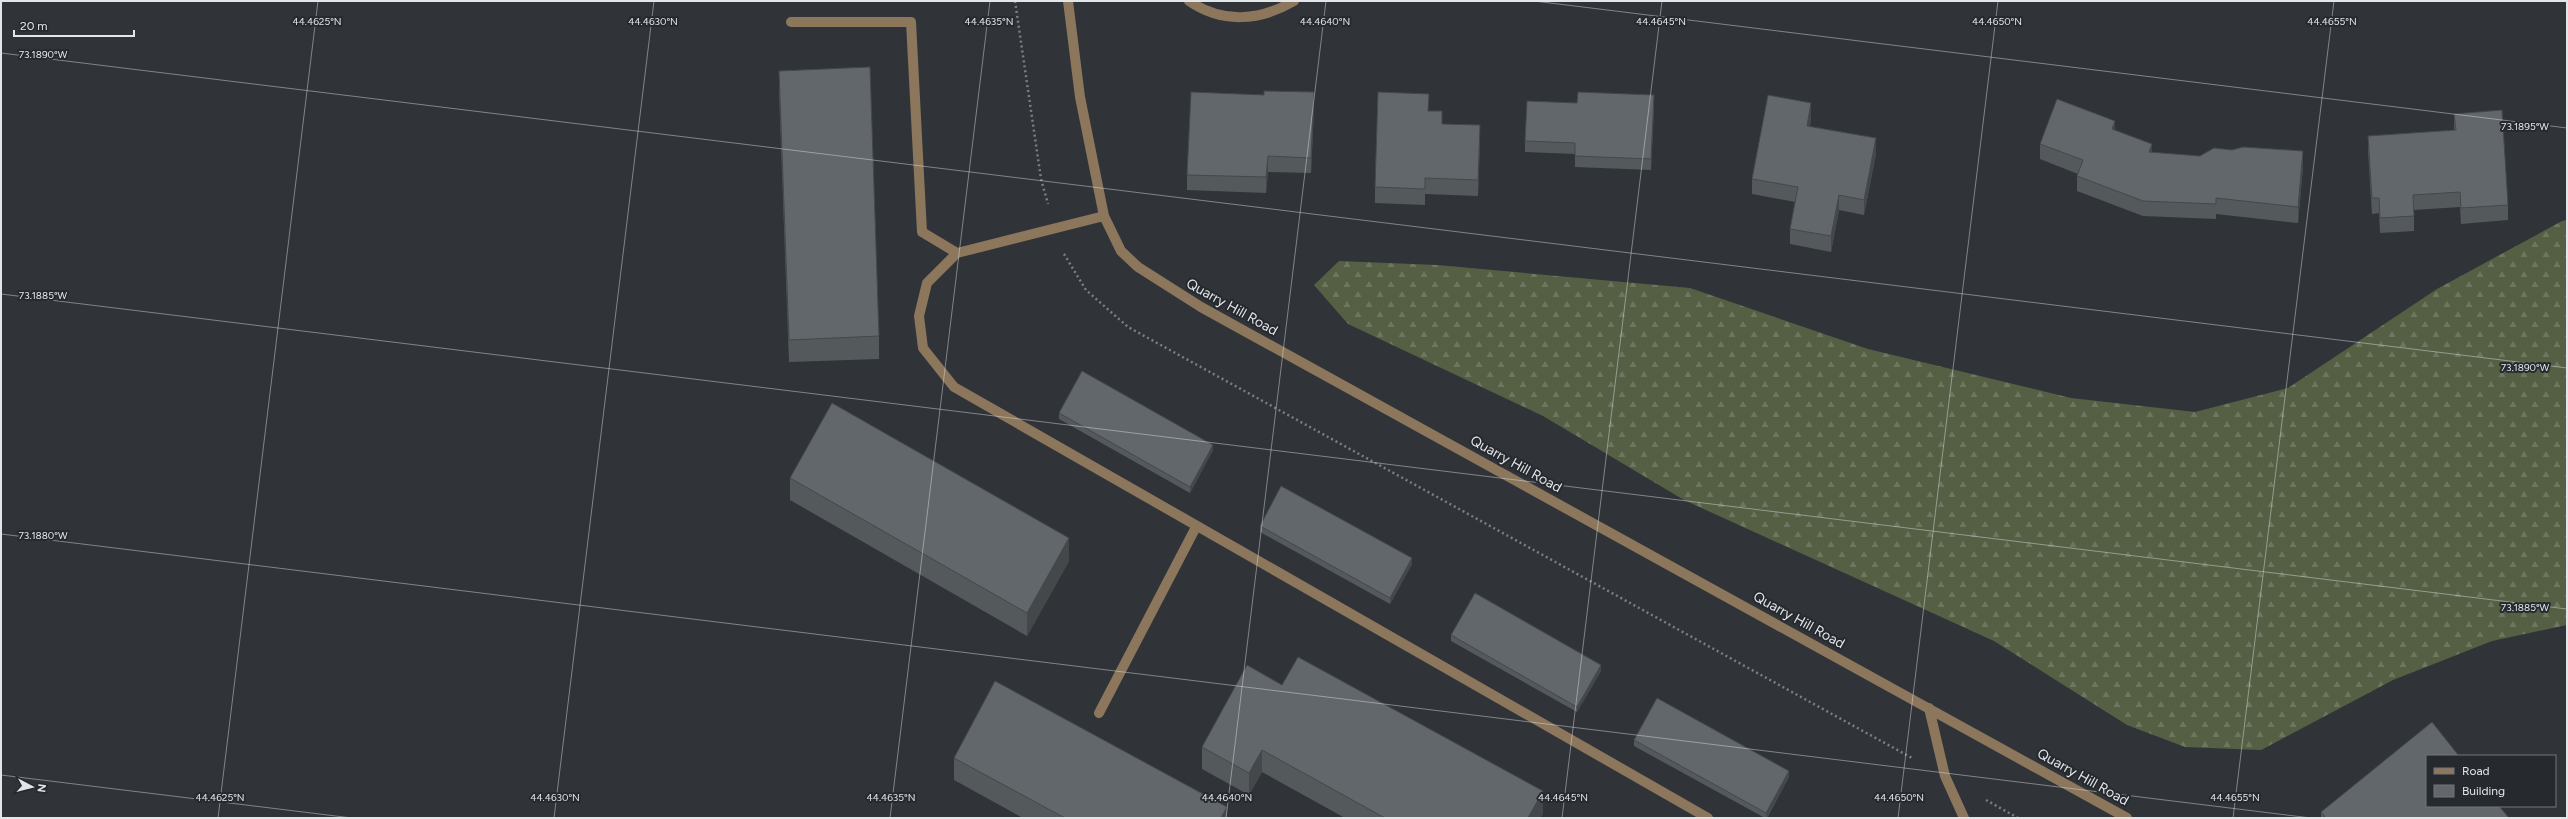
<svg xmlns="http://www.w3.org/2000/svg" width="2568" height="819" font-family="Figtree,sans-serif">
	<defs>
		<pattern id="forest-firs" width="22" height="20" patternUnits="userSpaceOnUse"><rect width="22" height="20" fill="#555f44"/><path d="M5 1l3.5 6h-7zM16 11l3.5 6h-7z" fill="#6d765f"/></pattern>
	</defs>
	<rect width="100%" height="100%" fill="#303439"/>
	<path fill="url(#forest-firs)" d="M2567,220V625L2492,641L2393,680L2261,750L2185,747L2127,725L1994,641L1684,500L1543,416L1348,324L1314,285L1339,261L1437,265L1690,288L1868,349L2071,398L2195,412L2288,388L2437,289L2562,221Z"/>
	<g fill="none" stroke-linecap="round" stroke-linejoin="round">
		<path stroke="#7b7f83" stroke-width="2.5" stroke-dasharray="2 3" stroke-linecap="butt" d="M1015,1L1041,179L1048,204
			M1064,254L1086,290L1128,327L1912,758
			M1986,800L2018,818"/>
		<path stroke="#8c765c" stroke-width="10" d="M1068,1L1080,97L1104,216L1121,251L1138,267L1201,307L2127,818
			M1189,1C1222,24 1260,21 1294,1
			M791,22H911L922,232L957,253
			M1104,216L957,253L927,283L919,316L923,348L954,387L1708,818
			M1929,708L1945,776L1964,818
			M1099,713L1196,527"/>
	</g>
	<path fill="#54595c" d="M779,71L879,336V359L789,362L779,93Z
		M1654,106L1651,170L1575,167V154L1525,152V141Z
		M1314,108L1311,173L1268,172L1266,193L1187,190V175Z
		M1429,111L1442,124L1480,141L1478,196L1425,194V205L1375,203V187Z
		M2454,114L2508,205V220L2461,224L2460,207L2414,210V231L2380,233L2379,213L2372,214L2368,151V136L2454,130Z
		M1811,118L1810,126L1876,154L1864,215L1839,210L1831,252L1790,244V229L1795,202L1752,194V179Z
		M2115,130L2152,152L2303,167L2298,223L2216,214V219L2143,216L2077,191V176L2078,174L2040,159V144Z
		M1059,413L1213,450L1190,493L1059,419Z
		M790,478L1069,561L1027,636L790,500Z
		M1260,526L1412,564L1390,604L1260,532Z
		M1451,635L1601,671L1577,712L1451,641Z
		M1282,685L1543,814L1540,818H1345L1262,772L1249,795L1202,769V747Z
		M1634,740L1789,777L1767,818H1765L1634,746Z
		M954,758L1227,818H1023L954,780Z
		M2321,812L2509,818H2321Z"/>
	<path fill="#45484b" d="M1314,92V108L1311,173V158Z
		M1654,95V106L1651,170V159Z
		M1811,103V118L1807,141V126Z
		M2115,121V136L2112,129Z
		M1480,125V141L1478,196V180Z
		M1876,138V154L1864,215V200Z
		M2152,144V160L2149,152Z
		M2303,151V167L2298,223V207Z
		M1268,156V172L1266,193V177Z
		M1839,195V210L1831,252V236Z
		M1213,445V450L1190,493V487Z
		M1069,538V561L1027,636V613Z
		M1412,558V564L1390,604V598Z
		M1601,665V671L1577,712V707Z
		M1262,750V772L1249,795V773Z
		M1789,771V777L1766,818V813Z
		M1543,791V814L1540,818H1528Z
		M1227,807V818H1221Z"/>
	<path fill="#62676b" stroke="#45484b" d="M870,67L879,336L789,340L779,71Z
		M1264,91L1314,92L1311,158L1268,156L1266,177L1187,175L1191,92L1264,95Z
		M1378,92L1429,94L1428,111H1442V124L1480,125L1478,180L1425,178V189L1375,187Z
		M1578,92L1654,95L1651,159L1575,156V143L1525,141L1527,101L1577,103Z
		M1768,95L1811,103L1807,126L1876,138L1864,200L1839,195L1831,236L1790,229L1798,187L1752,179Z
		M2057,99L2115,121L2112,129L2152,144L2149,152L2200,156L2214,148L2232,150L2243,147L2303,151L2298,207L2216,198V204L2143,201L2077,176L2083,160L2040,144Z
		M2502,110L2508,205L2461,208L2460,192L2413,195L2414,216L2380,218L2379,198H2372L2368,136L2456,130L2454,114Z
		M1082,371L1213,445L1190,487L1059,413Z
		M832,403L1069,538L1027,613L790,478Z
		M1281,486L1412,558L1390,598L1260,526Z
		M1475,593L1601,665L1577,707L1451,635Z
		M1298,657L1543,791L1528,818H1385L1262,750L1249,773L1202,747L1247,665L1282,685Z
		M995,681L1227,807L1221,818H1065L954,758Z
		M1657,698L1789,771L1766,813L1634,740Z
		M2432,722L2459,756H2427V806H2499L2509,818H2326L2321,812Z"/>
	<path fill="none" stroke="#e3e6e9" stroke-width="1" stroke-opacity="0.45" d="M1534,1L2567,128M1,53L2567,368M1,294L2567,609M1,534L2311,818M1,775L352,818M218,818L318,1M554,818L654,1M890,818L990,1M1226,818L1326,1M1562,818L1662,1M1898,818L1998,1M2233,818L2334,1"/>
	<g text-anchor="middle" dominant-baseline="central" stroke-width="4" stroke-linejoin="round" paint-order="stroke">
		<g font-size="14" fill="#e3e6e9" stroke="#262a2f">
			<text transform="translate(1232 307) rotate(29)">Quarry Hill Road</text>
			<text transform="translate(1516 464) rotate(29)">Quarry Hill Road</text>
			<text transform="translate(1799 620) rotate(29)">Quarry Hill Road</text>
			<text transform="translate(2083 777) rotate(29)">Quarry Hill Road</text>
		</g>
	</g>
	<g font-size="10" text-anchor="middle" fill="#e3e6e9" stroke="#262a2f" stroke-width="4" stroke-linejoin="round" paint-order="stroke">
		<text x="317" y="25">44.4625°N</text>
		<text x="653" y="25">44.4630°N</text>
		<text x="989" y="25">44.4635°N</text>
		<text x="1325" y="25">44.4640°N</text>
		<text x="1661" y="25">44.4645°N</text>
		<text x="1997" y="25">44.4650°N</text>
		<text x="2332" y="25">44.4655°N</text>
		<text x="43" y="58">73.1890°W</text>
		<text x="2525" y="130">73.1895°W</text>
		<text x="43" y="299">73.1885°W</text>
		<text x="2525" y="371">73.1890°W</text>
		<text x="43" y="539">73.1880°W</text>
		<text x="2525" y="611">73.1885°W</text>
		<text x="220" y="801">44.4625°N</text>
		<text x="555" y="801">44.4630°N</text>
		<text x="891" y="801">44.4635°N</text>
		<text x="1227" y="801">44.4640°N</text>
		<text x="1563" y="801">44.4645°N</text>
		<text x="1899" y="801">44.4650°N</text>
		<text x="2235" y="801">44.4655°N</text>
	</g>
	<rect width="2568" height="819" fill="none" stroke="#e3e6e9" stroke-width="4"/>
	<rect x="2426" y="755" width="130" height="52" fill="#262a2f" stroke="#727579"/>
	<rect x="2434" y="768" width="20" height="6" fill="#8c765c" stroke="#727579"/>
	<text x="2462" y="775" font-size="12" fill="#e3e6e9">Road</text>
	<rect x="2434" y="785" width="20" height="12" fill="#62676b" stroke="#727579"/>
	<text x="2462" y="795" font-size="12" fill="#e3e6e9">Building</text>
	<g transform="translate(32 787) rotate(97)" stroke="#262a2f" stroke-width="3" paint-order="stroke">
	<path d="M0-3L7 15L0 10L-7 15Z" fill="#e3e6e9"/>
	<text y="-6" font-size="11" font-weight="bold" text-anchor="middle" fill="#e3e6e9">N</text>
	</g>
	<path d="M14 30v6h120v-6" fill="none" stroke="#e3e6e9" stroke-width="2"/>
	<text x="20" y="30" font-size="12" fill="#e3e6e9" stroke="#262a2f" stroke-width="3" paint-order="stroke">20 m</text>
</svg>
